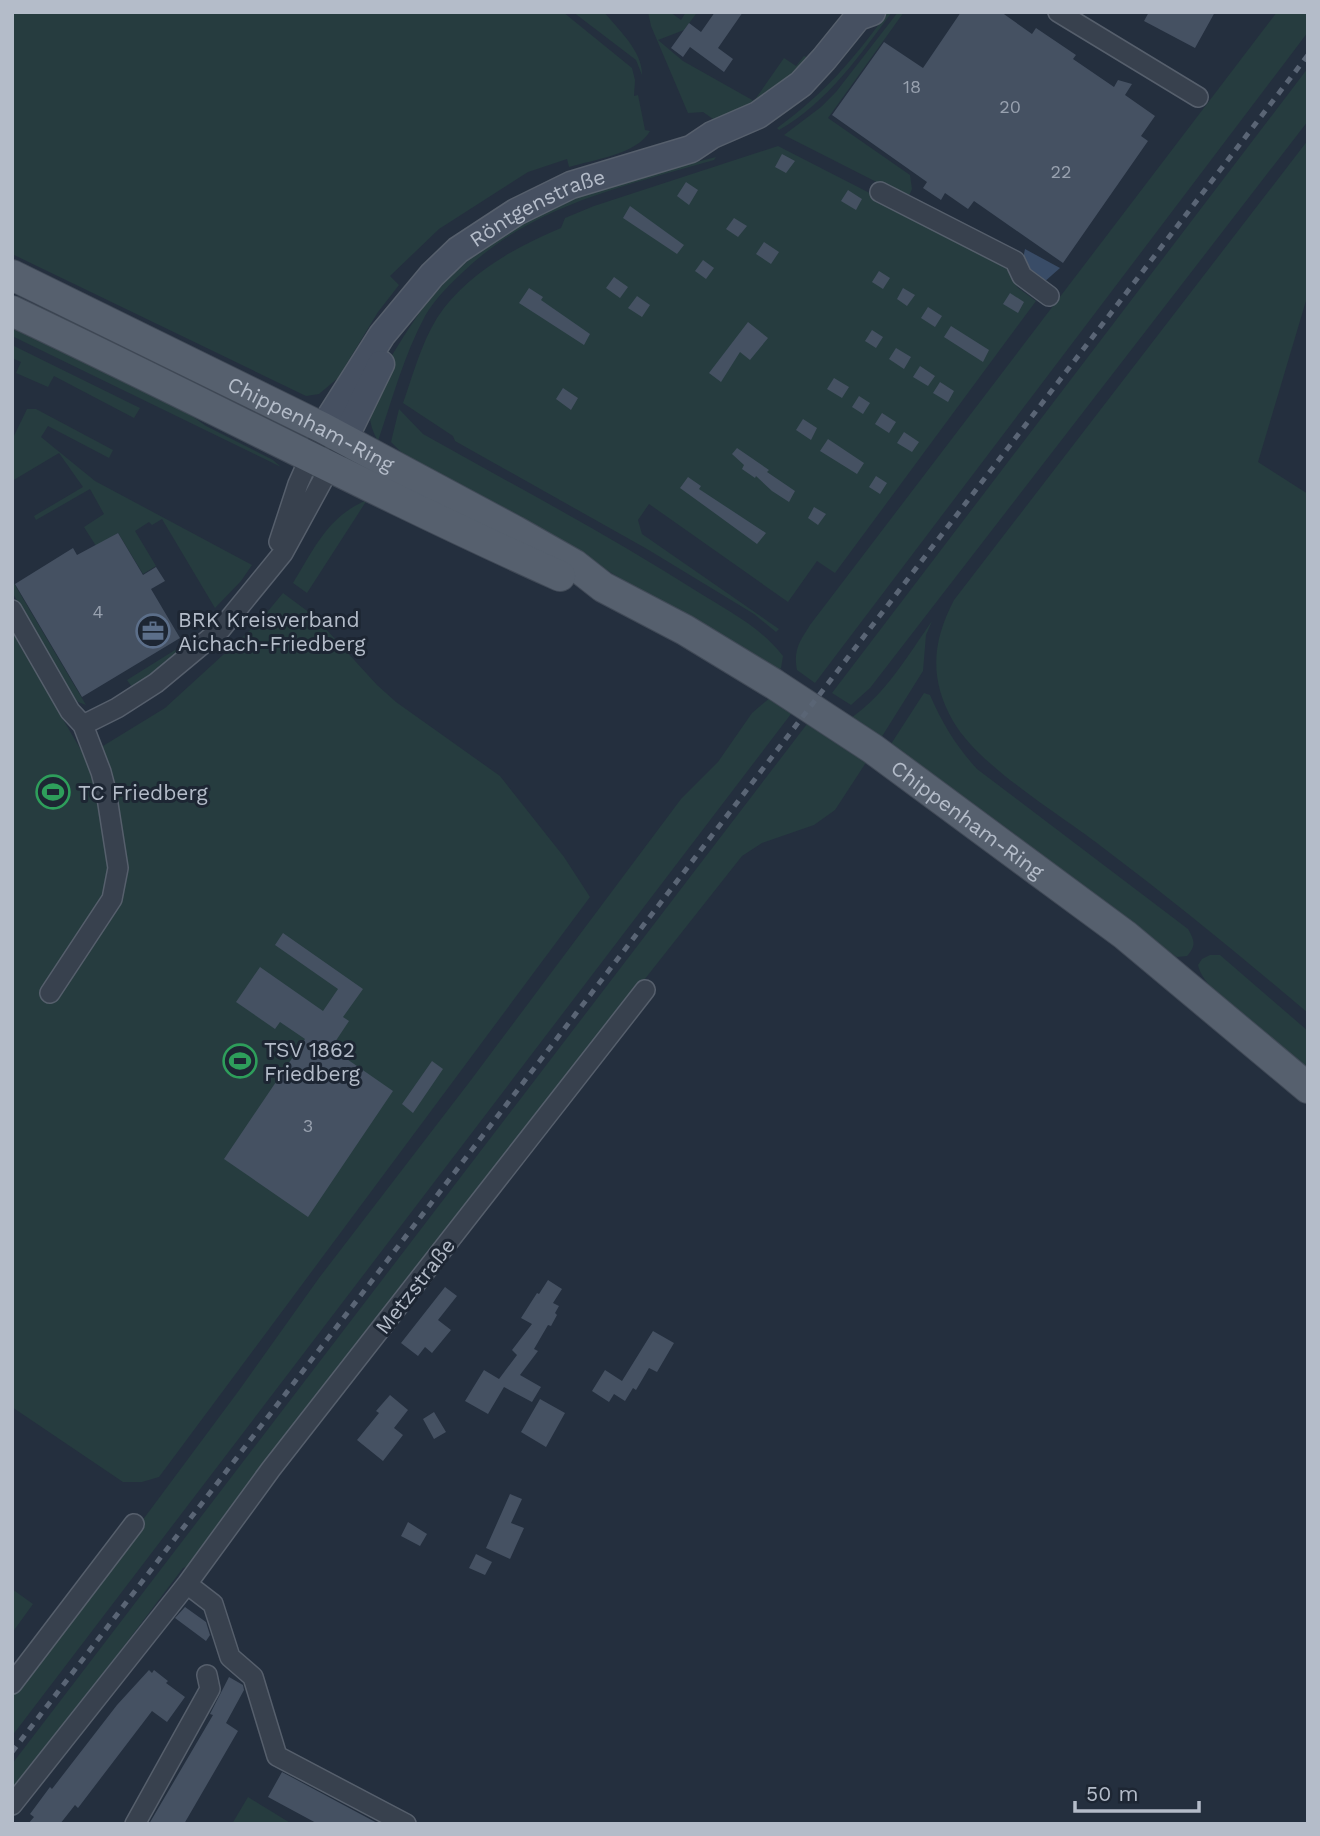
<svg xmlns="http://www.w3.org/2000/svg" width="1320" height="1836" font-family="'Work Sans',sans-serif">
	<rect width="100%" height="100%" fill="#242f3e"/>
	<path fill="#263c3f" d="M12,12H563L632,68L635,80L634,96L638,95L645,130L650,131C638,154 592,160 569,167L567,159L528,172L439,229L390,276L399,285L378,312L338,378L319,394L306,396L12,254Z
		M573,12H604C618,29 643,52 642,75L636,60Z
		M648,12H670L681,20L686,12L696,14L684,30L658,40L683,61L754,101L784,58L796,66L804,56L809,58L844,12H849L823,47L777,91L716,121L703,112L688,113L651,26Z
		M888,12H892C860,55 827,103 779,130L777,128C825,93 853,60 888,12Z
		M898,12H904L828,118L910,175L912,189L908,198L784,135L821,107L836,92Z
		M1277,12H1308V32L815,683L797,670C793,650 800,641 810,625Z
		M1308,68V121L870,688L851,705L832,693Z
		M1308,140V294L1258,462L1308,494V1013C1242,957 1175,902 1106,850C1063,816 979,767 953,721C929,679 932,642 954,600Z
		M778,146L1014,267L1017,287L1036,301L835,573L817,561L788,602L649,504L638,520L642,534L779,629L776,632L754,614L647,549L455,441L453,436L403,403C413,375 421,344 437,318C465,275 515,247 561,228L565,218L594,206Z
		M716,157L714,160C625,186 532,205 463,272C449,285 435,299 425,316C404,355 392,400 378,441C373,432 369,422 370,411C373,394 385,366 394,352C407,331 420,310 437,291C511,208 612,183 716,157Z
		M12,323L162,395L206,426L273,460L281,467L12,336Z
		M12,345L140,408L134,418L54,376L48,387L16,373L21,362L12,358Z
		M27,409H36L113,450L109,458L48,426L41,437L95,481L252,565L241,581L215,608L162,519L152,525L149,522L135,531L156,566L143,574L118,533L96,546L84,527L104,514L90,489L36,520L34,516L83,487L59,453L12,481V440Z
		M399,409L423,434C515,486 609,535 698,592C727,610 762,628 783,656L781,668L777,672L578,553L402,453L391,442Z
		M367,500L307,593L293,583C314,549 328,516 367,500Z
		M12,580L86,705L78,702L70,691L12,592Z
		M283,593L314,616L377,685L396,702L500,776L564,857L590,897L159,1477L142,1482H123L12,1407V632L85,757L165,708L259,622Z
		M932,621L926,635L923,671L881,738L851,718C886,694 908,655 932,621Z
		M191,640L193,643L134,690L127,680Z
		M924,693L930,695C942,723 956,746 977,769L1188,929C1195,941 1196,946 1187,956L1177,957L1148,939L1012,832L891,744Z
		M772,696L793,710L791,714L12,1736V1696L240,1389L319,1278L471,1080L681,799L718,762L752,713Z
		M807,724L867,761L835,810L814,825L762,843L742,856L307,1407L197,1563L183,1568L12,1794V1764Z
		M1210,955H1220L1308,1031V1072C1283,1051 1203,993 1198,965L1202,959Z
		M12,1589L33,1604L12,1633Z
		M248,1797L292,1824H232Z"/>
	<path fill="#394c67" d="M1025,249L1060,268L1043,283H1036L1023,259Z"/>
	<path fill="#455162" d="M715,12H743L718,48L733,59L724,72L690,47L683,57L671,48L689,23L701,32Z
		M961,12H1001L1032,34L1036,28L1076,55L1073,59L1114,87L1118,80L1132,84L1125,95L1155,116L1141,136L1148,141L1063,263L974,201L968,209L945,193L941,200L923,188L927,182L832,115L884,42L923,68Z
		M1149,12H1215L1195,48L1144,21Z
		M782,154L795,161L786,173L775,167Z
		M686,182L698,190L689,205L677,196Z
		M848,190L862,199L856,210L841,201Z
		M630,206L684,245L677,254L623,218Z
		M734,218L747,226L738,237L726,229Z
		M764,242L779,252L771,264L756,254Z
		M703,260L714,268L706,279L695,271Z
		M879,271L890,278L883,289L872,282Z
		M614,277L628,287L620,298L606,288Z
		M529,288L543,297L541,300L590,334L584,345L519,303Z
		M903,288L915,295L907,306L897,299Z
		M1010,293L1024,302L1018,313L1003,304Z
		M637,296L650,305L642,317L628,308Z
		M928,307L942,316L935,327L921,318Z
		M748,322L768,338L750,360L740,352L721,382L709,373Z
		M951,326L989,350L983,362L944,337Z
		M872,330L883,337L876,348L865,341Z
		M896,348L911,357L904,369L889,359Z
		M920,366L935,376L928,386L913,377Z
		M834,378L849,387L842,398L827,389Z
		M940,382L954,391L948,402L933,393Z
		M563,388L578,398L571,410L556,399Z
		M859,396L870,403L863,414L852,407Z
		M882,413L896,422L889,433L875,424Z
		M803,419L817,428L811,440L796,430Z
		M904,432L919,442L912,452L897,443Z
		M828,439L864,463L857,474L820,451Z
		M737,448L769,470L767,472L795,491L789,502L772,491L756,476L755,478L742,469L744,465L732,454Z
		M876,476L887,483L880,494L869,487Z
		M688,477L701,486L699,489L766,533L757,544L709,509L680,488Z
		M814,507L826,514L818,525L808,518Z
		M118,533L143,575L156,567L165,581L151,589L180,638L82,697L15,584L73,548L77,555Z
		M283,933L363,989L343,1017L349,1021L331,1048L393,1091L308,1217L224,1159L305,1039L280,1022L275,1029L236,1002L260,967L323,1011L338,989L275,945Z
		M432,1061L443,1069L413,1113L402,1104Z
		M548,1280L562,1289L553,1303L559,1306L555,1313L557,1315L551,1326L548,1325L534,1349L538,1351L520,1375L541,1387L532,1402L504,1387L488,1414L465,1401L484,1370L499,1379L517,1355L512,1350L532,1324L521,1318L537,1293L539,1294Z
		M445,1287L457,1296L438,1320L451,1330L432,1353L425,1347L418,1356L401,1343Z
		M653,1331L674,1343L657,1372L649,1368L636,1390L633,1388L625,1401L614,1394L609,1402L592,1391L605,1370L622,1381Z
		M390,1395L408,1410L394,1428L403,1435L383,1461L357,1440L379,1413L376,1411Z
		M540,1399L565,1413L546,1447L521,1432Z
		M434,1412L446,1432L434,1439L423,1419Z
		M510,1494L522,1499L511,1523L524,1528L510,1559L486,1548Z
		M408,1522L427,1534L420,1546L401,1536Z
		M476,1554L492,1562L485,1575L469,1568Z
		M185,1607L206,1622L210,1635L206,1641L175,1618Z
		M149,1670L152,1673L154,1670L168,1681L166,1683L185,1697L167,1722L152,1711L78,1808L75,1805L60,1824H28L34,1817L30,1814L50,1787L52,1789L117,1705Z
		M229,1677L243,1685L244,1690L226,1723L238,1731L184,1824H149L213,1715L210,1714Z
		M282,1772L379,1824H318L268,1797Z"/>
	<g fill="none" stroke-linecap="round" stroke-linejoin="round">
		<defs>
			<path id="street" d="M1058,12L1198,97
				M880,192L1015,261L1022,276L1049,296
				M279,542L298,484L323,428
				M12,610L70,711L83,725
				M50,993L112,899L118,868L106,791L101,772L83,725L117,708L156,683L221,629L283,553L336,456
				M187,1584L213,1604L230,1657L253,1677L277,1756L406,1824
				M12,1684L134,1524
				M12,1805L187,1584L271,1469L645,990
				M135,1824L210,1689L207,1675"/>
			<g id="secondary">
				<path id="s1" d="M323,428L382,335L432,275L458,250L516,212L571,185L691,149L712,135L758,115L801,84L824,59L858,17L872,12"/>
				<path d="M344,440L381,364"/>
			</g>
			<g id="primary">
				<path id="s2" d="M12,275L323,428L515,531L575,565L603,587L685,630L774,684L873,749L1125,935L1308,1088"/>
				<path d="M12,311C196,398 375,493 560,576"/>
			</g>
		</defs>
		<use href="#street" stroke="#565f6c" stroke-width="22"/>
		<use href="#secondary" stroke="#565f6c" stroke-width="29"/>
		<use href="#primary" stroke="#414a57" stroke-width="32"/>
		<use href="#street" stroke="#38414e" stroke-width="19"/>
		<use href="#secondary" stroke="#465061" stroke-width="26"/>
		<use href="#primary" stroke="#56606e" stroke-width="30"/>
		<path stroke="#5a6575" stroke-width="5" stroke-dasharray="7 7" stroke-linecap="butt" d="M12,1752L1308,55"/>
	</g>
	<defs>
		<symbol id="office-ring" viewBox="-11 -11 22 22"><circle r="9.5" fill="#1d2633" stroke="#5c6f8a" stroke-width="1.5"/><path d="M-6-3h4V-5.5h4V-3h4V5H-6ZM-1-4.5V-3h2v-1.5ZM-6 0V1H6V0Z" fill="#5c6f8a"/></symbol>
		<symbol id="stadium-ring" viewBox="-11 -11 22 22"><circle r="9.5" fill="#1d2633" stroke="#2e9e5b" stroke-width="1.5"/><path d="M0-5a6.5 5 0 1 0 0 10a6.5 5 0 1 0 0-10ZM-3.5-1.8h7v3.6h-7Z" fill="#2e9e5b"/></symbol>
	</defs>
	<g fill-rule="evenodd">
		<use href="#office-ring" x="134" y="612" width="38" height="38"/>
		<use href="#stadium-ring" x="34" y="773" width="38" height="38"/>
		<use href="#stadium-ring" x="221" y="1042" width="38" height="38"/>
	</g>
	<g text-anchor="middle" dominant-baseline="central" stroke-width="6" stroke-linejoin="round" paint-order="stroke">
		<g font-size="18" fill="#98a1af">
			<text x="912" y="86">18</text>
			<text x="1010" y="106">20</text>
			<text x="1061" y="171">22</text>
			<text x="98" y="611">4</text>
			<text x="308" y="1125">3</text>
		</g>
		<g font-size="21" fill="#b4bcc9" stroke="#1d2633">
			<text stroke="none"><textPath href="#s1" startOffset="315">Röntgenstraße</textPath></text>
			<text stroke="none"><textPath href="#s2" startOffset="334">Chippenham-Ring</textPath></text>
			<text stroke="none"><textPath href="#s2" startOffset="1102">Chippenham-Ring</textPath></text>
			<text transform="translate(415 1286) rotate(-52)">Metzstraße</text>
		</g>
		<g font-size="21" fill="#b4bcc9" stroke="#1d2633" text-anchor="start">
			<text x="178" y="619">BRK Kreisverband<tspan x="178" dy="24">Aichach-Friedberg</tspan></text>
			<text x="78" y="792">TC Friedberg</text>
			<text x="264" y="1049">TSV 1862<tspan x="264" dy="24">Friedberg</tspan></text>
		</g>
	</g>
	<rect width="1320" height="1836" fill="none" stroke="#b4bcc9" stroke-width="28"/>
	<path d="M1075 1801v10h124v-10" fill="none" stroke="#b4bcc9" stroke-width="3.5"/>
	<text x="1086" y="1801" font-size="21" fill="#b4bcc9" stroke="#1d2633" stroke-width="5" paint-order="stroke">50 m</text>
</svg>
